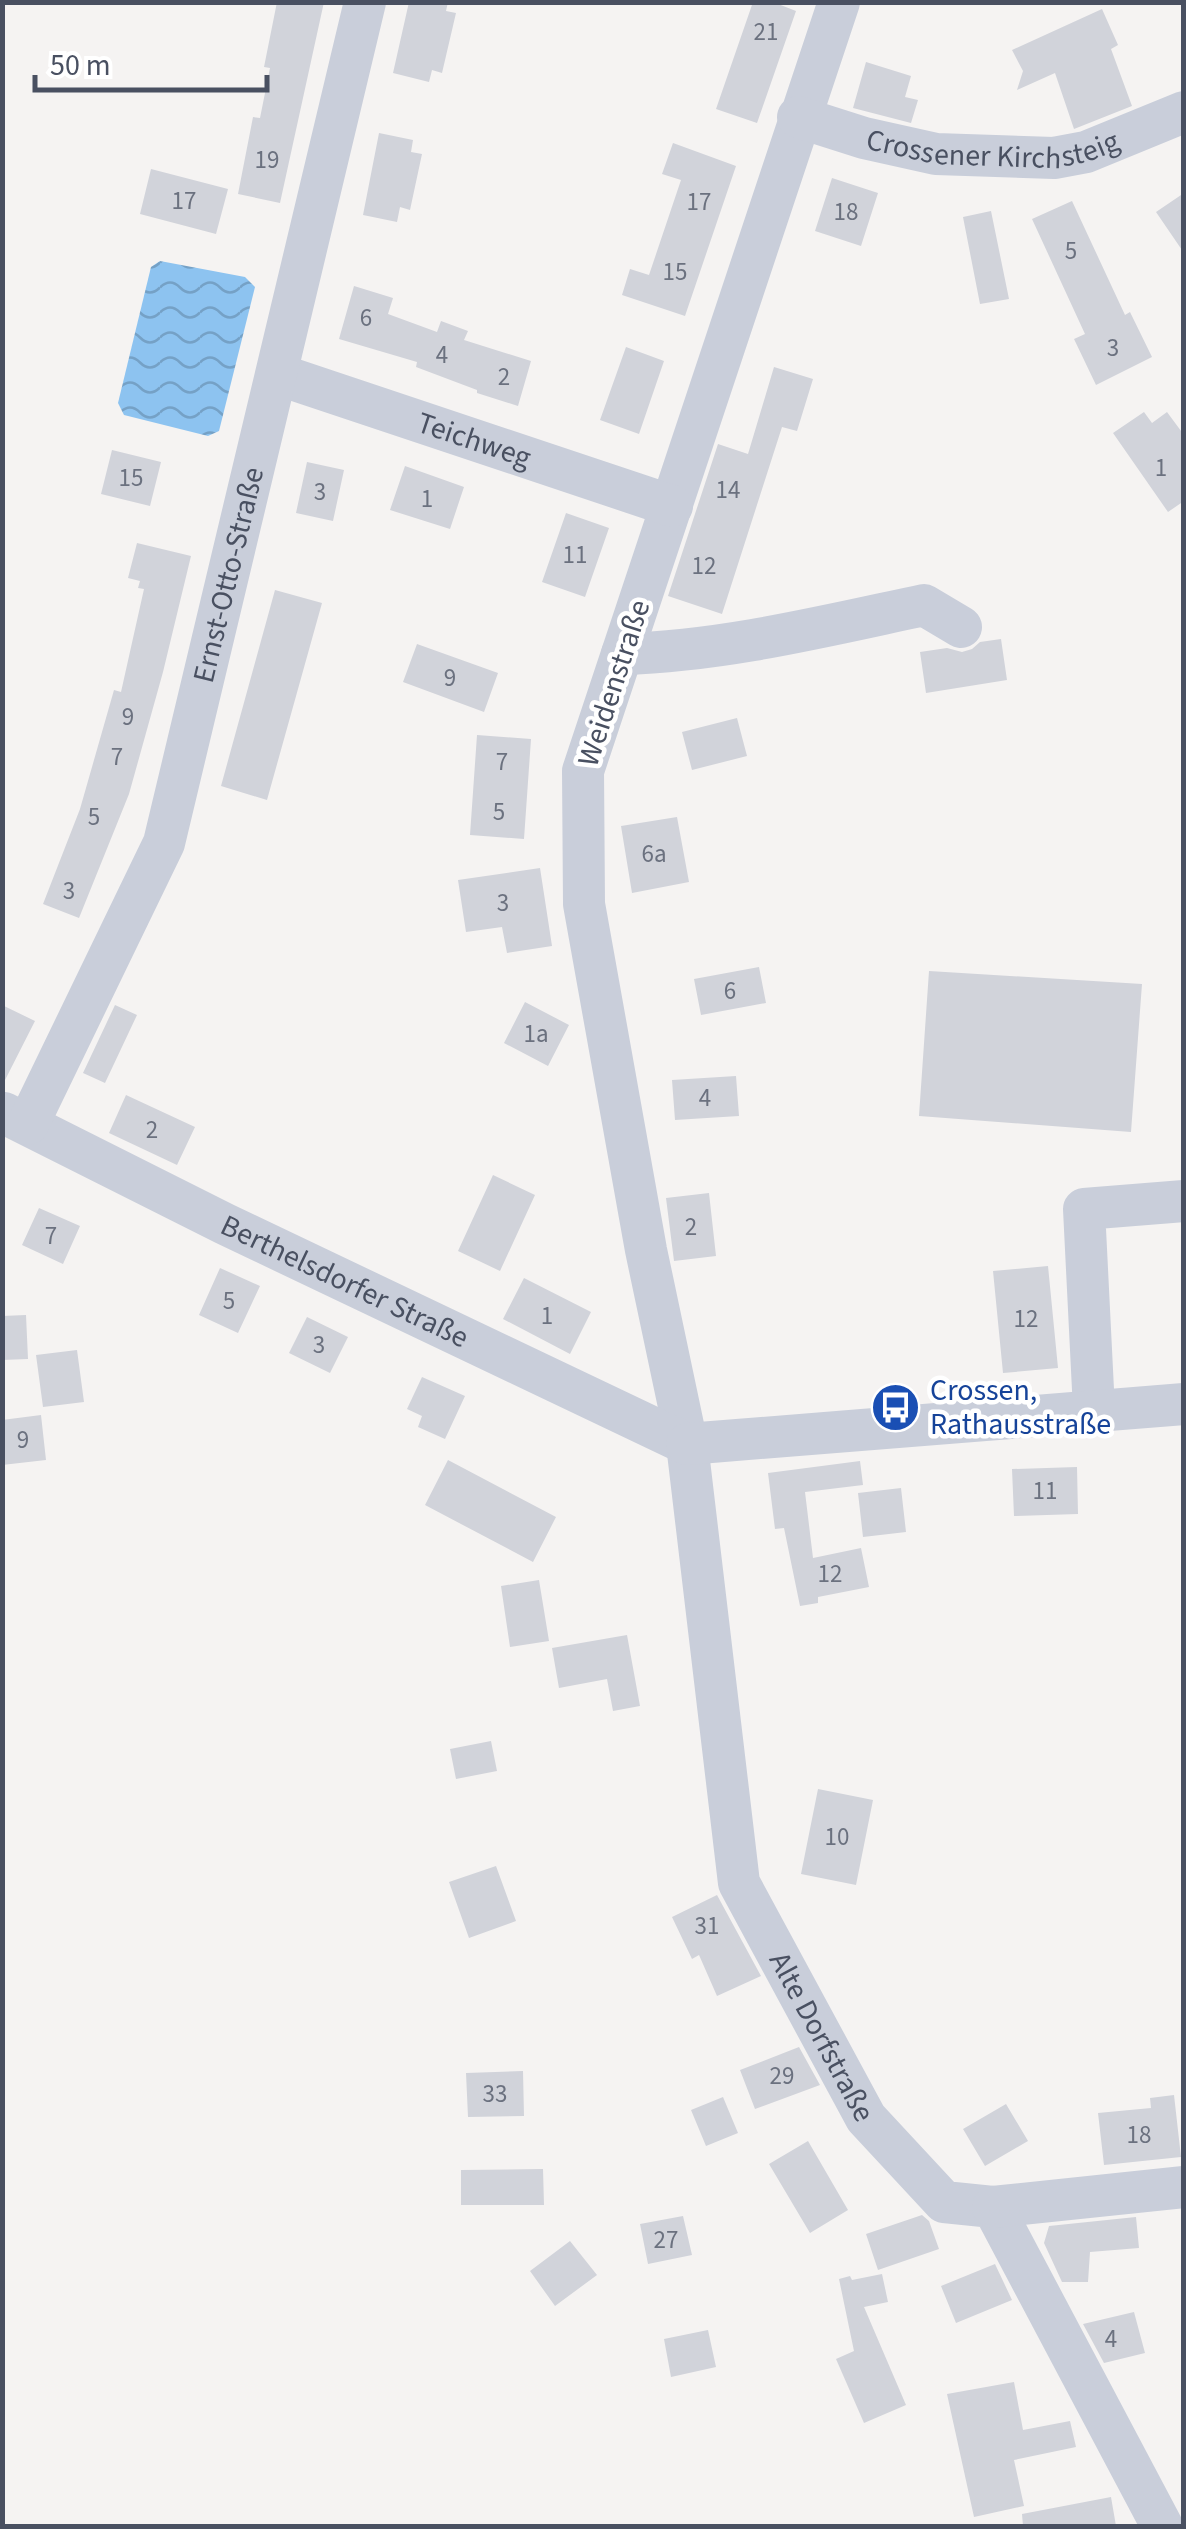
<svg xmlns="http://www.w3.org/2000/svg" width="1186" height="2529" font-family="'Source Sans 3',sans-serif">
	<defs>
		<pattern id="water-waves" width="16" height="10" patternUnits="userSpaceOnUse" patternTransform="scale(2.5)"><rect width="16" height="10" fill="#8dc3f0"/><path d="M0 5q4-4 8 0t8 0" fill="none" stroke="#75a1c6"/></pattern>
	</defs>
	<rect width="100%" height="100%" fill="#f5f3f2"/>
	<path fill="url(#water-waves)" d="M160,261L245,277L255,287L219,431L208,436L124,415L118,403L151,267Z"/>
	<path fill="#d1d3da" d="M277,2H324L280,203L238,194L253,117L260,118L270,68L264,67Z
		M409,2H448L446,11L456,13L442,73L432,70L429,82L393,73Z
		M753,2H773L796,11L757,123L716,109Z
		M1102,9L1118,45L1111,49L1132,106L1074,129L1055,73L1017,90L1023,71L1012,50Z
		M866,62L911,76L905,97L918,100L911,123L853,108Z
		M379,133L413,140L411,152L422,154L410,210L400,207L397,222L363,215Z
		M673,143L736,166L685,316L622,295L630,269L649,275L681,180L662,174Z
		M151,169L228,189L216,234L140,214Z
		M832,178L878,193L861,246L815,231Z
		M1184,193V253L1156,212Z
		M1072,201L1125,315L1130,312L1152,357L1096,385L1074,339L1085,334L1032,219Z
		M991,211L1009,299L980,304L963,217Z
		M354,286L393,298L388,314L437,332L441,321L468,331L464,340L531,361L518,406L477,393V390L416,367L417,362L339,339Z
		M626,347L664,361L639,434L600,420Z
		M774,367L813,379L797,431L782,427L722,614L668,596L718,444L748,454Z
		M1144,412L1152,423L1167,412L1184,435V501L1168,512L1113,433Z
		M112,450L161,462L150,506L101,494Z
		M307,462L344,470L333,521L296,513Z
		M405,466L464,487L450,529L390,510Z
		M566,513L609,528L585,597L542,582Z
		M137,543L191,556L163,672L129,794L79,918L43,904L80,809L114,690L121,692L144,589L138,588L140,581L128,578Z
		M275,590L322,603L267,800L221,786Z
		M1001,639L1007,680L926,693L920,652L947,648L962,652L972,649L980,642Z
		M417,644L498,673L484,712L403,682Z
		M737,718L747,756L692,770L682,732Z
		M477,735L531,739L524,839L470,835Z
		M677,817L689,882L632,893L621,826Z
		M540,868L552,946L507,953L502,927L466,932L458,880Z
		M759,967L766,1003L701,1015L694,979Z
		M929,971L1142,984L1131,1132L919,1116Z
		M525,1002L569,1025L548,1066L504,1043Z
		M2,1005L35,1021L2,1086Z
		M115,1005L137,1015L105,1083L83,1073Z
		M736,1076L739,1116L675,1120L672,1080Z
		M126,1095L195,1127L177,1165L109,1133Z
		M493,1175L535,1195L500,1271L458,1251Z
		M709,1193L716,1256L674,1261L666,1198Z
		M39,1208L80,1226L63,1264L22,1245Z
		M1048,1266L1058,1368L1003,1373L993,1271Z
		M220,1268L260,1286L238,1333L199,1315Z
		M524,1278L591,1312L570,1354L503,1319Z
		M26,1315L28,1359L2,1360V1316Z
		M307,1317L348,1337L330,1373L289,1353Z
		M77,1350L84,1402L43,1407L36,1355Z
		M422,1377L465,1396L445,1439L418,1427L422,1416L407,1409Z
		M41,1415L46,1460L2,1465V1420Z
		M448,1460L556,1517L533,1562L425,1505Z
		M860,1461L863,1485L805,1492L813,1558L861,1548L869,1587L818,1597V1603L800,1606L784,1528L775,1529L768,1473Z
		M1077,1467L1078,1514L1014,1516L1012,1469Z
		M901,1488L906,1532L863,1537L858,1493Z
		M539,1580L549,1641L510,1647L501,1586Z
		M627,1635L640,1706L613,1711L607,1679L559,1688L552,1648Z
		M491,1741L497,1771L456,1779L450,1749Z
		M818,1789L873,1800L856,1885L801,1874Z
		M496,1866L516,1921L469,1938L449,1882Z
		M717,1895L761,1976L717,1996L699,1955L692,1959L672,1917Z
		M799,2047L820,2085L755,2109L740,2070Z
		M523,2071L524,2116L468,2117L466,2073Z
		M1174,2095L1181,2157L1104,2165L1098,2113L1151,2108L1150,2098Z
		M723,2097L738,2133L706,2146L691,2110Z
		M1006,2104L1028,2141L985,2166L963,2129Z
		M808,2141L848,2210L810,2233L769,2164Z
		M543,2169L544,2205H461V2170Z
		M922,2215L929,2221L939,2249L878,2270L866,2234Z
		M683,2216L692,2255L648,2264L640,2224Z
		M1136,2217L1139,2248L1090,2252L1088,2282H1062L1044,2243L1049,2226Z
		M570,2241L597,2275L555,2306L530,2271Z
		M995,2264L1012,2300L956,2323L941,2286Z
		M882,2274L888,2302L864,2307L906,2405L864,2423L836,2359L854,2351L839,2279L850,2276L852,2280Z
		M1134,2312L1145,2353L1104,2363L1083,2324Z
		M708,2330L716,2367L671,2377L664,2339Z
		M1014,2382L1023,2430L1070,2421L1076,2447L1014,2460L1024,2506L974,2517L947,2394Z
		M1111,2497L1116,2526H1023L1022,2514Z"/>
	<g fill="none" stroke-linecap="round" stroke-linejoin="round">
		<g stroke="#c9ceda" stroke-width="42">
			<path id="s1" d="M839,2L583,771L584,904L646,1250L687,1444L739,1883L866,2118L944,2202L993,2207L1162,2526"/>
			<path id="s2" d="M798,117L864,138L936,154L1054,158L1086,152L1184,112"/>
			<path id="s3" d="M277,374L672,506"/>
			<path d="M622,654C724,651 825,626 924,605L961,627"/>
			<path id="s4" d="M4,1113L225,1224L687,1444"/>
			<path id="s5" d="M28,1124L164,843L365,2"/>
			<path d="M1094,1410L1084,1209L1184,1201"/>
			<path d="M687,1444L1184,1404"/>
			<path d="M993,2207L1184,2187"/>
		</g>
	</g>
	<defs>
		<symbol id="bus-disc" viewBox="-11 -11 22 22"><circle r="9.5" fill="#1a4fb4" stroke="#fff"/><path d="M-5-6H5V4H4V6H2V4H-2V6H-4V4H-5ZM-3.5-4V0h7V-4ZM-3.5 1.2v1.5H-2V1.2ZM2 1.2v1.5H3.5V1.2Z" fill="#fff"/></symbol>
	</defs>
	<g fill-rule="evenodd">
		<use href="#bus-disc" x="868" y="1380" width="55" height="55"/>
	</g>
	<g text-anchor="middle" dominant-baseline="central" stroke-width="9" stroke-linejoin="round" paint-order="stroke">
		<g font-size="25" fill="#6b717f">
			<text x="766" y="32">21</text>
			<text x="267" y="160">19</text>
			<text x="184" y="201">17</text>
			<text x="699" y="202">17</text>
			<text x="846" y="212">18</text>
			<text x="1071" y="251">5</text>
			<text x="675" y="272">15</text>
			<text x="366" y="318">6</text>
			<text x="1113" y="348">3</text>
			<text x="442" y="355">4</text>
			<text x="504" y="377">2</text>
			<text x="1161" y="468">1</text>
			<text x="131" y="478">15</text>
			<text x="728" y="490">14</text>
			<text x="320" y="492">3</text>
			<text x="427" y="499">1</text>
			<text x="575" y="555">11</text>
			<text x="704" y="566">12</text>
			<text x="450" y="678">9</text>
			<text x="128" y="717">9</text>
			<text x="117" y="757">7</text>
			<text x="502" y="762">7</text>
			<text x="499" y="812">5</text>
			<text x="94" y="817">5</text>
			<text x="654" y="854">6a</text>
			<text x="69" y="891">3</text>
			<text x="503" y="903">3</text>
			<text x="730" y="991">6</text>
			<text x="536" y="1034">1a</text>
			<text x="705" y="1098">4</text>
			<text x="152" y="1130">2</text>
			<text x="691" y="1227">2</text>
			<text x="51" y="1236">7</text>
			<text x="229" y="1301">5</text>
			<text x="547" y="1316">1</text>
			<text x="1026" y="1319">12</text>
			<text x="319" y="1345">3</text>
			<text x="23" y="1440">9</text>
			<text x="1045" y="1491">11</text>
			<text x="830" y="1574">12</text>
			<text x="837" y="1837">10</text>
			<text x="707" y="1926">31</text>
			<text x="782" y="2076">29</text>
			<text x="495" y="2094">33</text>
			<text x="1139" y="2135">18</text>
			<text x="666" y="2240">27</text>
			<text x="1111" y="2339">4</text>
		</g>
		<g font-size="30" fill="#495061" stroke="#fff">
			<text stroke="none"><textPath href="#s2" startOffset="200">Crossener Kirchsteig</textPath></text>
			<text stroke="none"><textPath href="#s3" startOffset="208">Teichweg</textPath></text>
			<text stroke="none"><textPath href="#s5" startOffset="588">Ernst-Otto-Straße</textPath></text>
			<text transform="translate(614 683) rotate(-72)">Weidenstraße</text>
			<text stroke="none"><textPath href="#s4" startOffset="380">Berthelsdorfer Straße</textPath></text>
			<text stroke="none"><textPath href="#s1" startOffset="2110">Alte Dorfstraße</textPath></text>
		</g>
		<g font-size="30" fill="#164399" stroke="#fff" text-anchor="start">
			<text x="930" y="1390">Crossen,<tspan x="930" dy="34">Rathausstraße</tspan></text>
		</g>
	</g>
	<rect width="1186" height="2529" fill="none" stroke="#495061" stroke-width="10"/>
	<path d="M35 75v15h232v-15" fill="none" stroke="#495061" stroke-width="5"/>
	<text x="50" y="75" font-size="30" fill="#495061" stroke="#ffffff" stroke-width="8" paint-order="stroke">50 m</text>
</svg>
